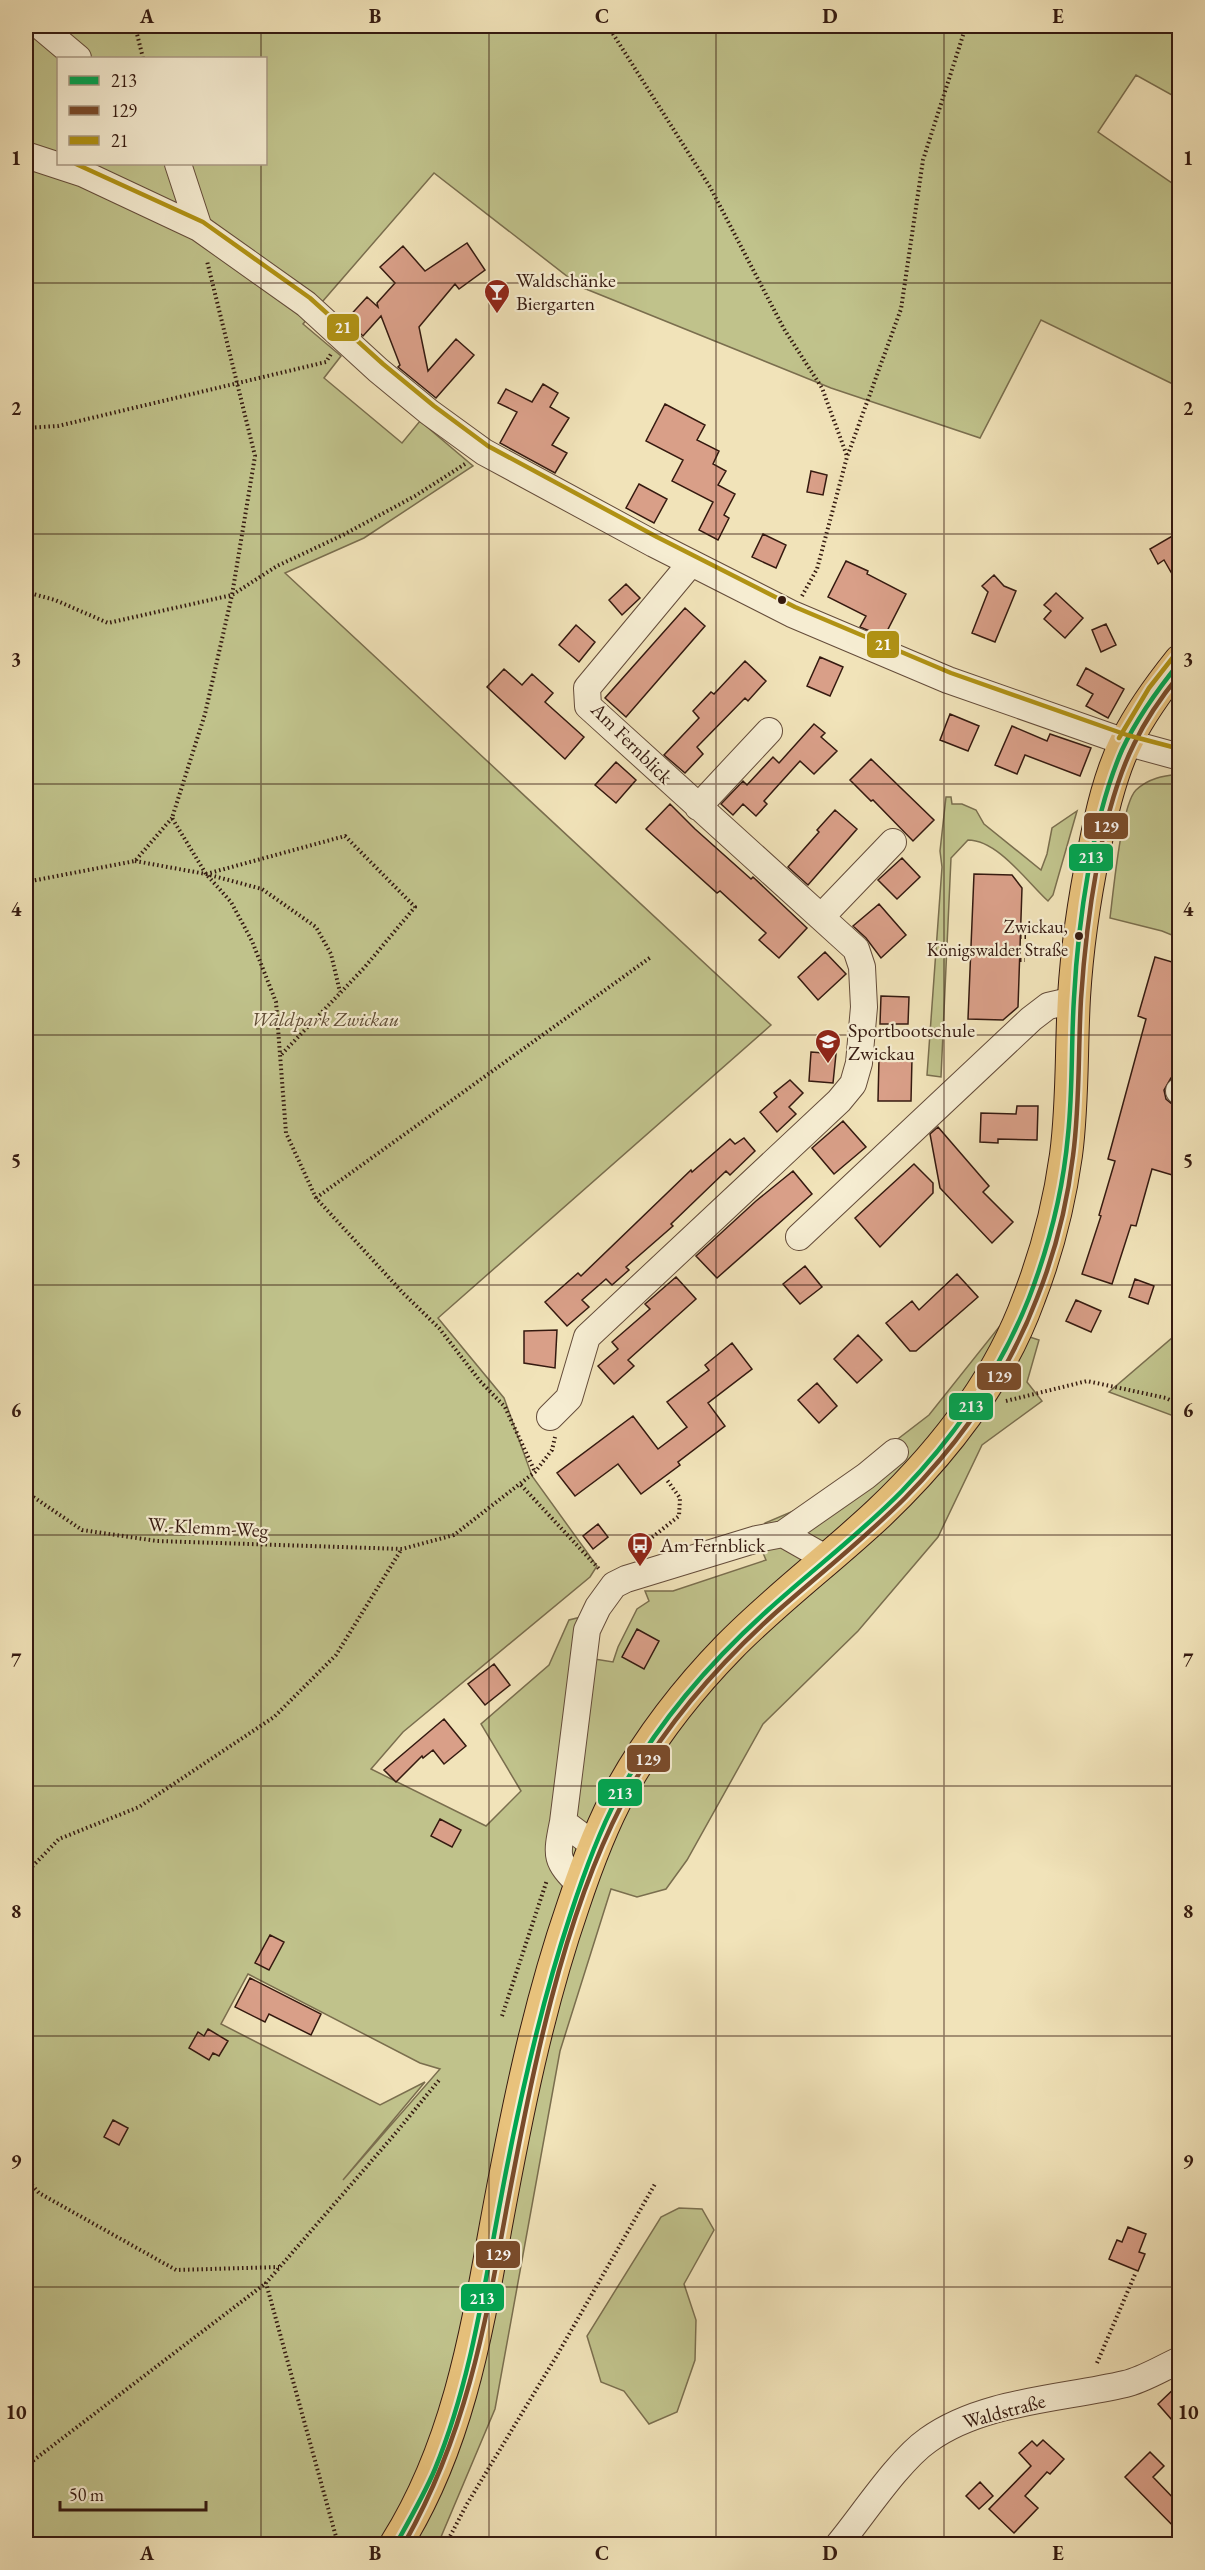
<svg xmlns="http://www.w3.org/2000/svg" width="1205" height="2570" font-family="'EB Garamond',serif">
	<rect width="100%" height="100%" fill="#f1e3b9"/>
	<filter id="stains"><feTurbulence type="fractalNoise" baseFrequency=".00333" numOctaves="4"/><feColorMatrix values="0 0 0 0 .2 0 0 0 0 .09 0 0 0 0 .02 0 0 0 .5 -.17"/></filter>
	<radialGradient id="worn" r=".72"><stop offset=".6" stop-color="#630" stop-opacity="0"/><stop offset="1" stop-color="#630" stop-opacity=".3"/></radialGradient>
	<path fill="#c0c28b" stroke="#7a6e4e" stroke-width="1.5" fill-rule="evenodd" d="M26,26H1179V99L1136,75L1098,132L1179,188V387L1041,320L980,438L831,388L581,287L434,173L303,324L341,356L324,378L402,443L420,421L473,466L364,538L285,573L771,1025L438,1318L504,1398L532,1476L597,1566L590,1577L403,1732L371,1769L486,1826L521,1791L481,1724L549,1665L569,1620L581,1617L582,1657L613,1662L618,1647L637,1609L649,1601L645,1591H673L766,1560L757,1539L765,1523L817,1501L929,1415L999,1327L1039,1340L1027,1382L1042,1401L982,1445L938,1537L858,1631L763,1724L687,1860L666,1889L637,1897L611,1889L560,2051L495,2409L438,2544H26ZM58,58H266V164H58ZM248,1974L420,2063L440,2069L343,2180L425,2082L380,2105L221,2024Z
		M1179,774H1180L1179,938L1162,931L1110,918C1113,895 1121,805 1136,790C1149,778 1163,776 1179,774Z
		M946,797H951L952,804H962L976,810L984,824L1041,870L1047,854L1052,828L1077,811L1053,895L1048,901C1028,883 998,840 968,840L951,858L941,1077L927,1075L942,867L940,851Z
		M1179,1332V1418L1109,1392Z
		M679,2208L702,2209L714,2230L684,2284L696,2320L695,2360L677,2412L649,2424L624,2391L601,2382L587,2336L661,2217Z"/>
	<path fill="#d99f88" stroke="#351a10" stroke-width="1.5" d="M467,243L485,270L459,289L455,284L419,327L428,371L456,339L474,355L436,398L398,367L400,365L381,316L363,336L346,320L367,297L378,307L377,303L395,283L380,267L403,246L425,271Z
		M543,384L558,393L550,407L569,418L552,445L567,453L555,473L500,443L517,412L498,403L506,389L532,402Z
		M665,404L705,425L697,440L719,451L713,464L726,471L718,485L735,494L724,515L729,518L718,540L699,530L713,502L672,481L683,460L646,441Z
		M811,471L827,475L823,495L807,492Z
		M639,484L667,499L654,523L626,508Z
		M763,534L786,545L776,568L752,557Z
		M1174,535L1179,544V586L1164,560L1158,564L1150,549Z
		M846,561L868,571L867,574L906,594L884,637L860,627L866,616L828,597Z
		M994,575L1004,586L1016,591L995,642L972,633L988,592L982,586Z
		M626,584L640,598L622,615L609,600Z
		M1056,593L1083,618L1065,638L1044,619L1051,611L1044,605Z
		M685,608L705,626L626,717L605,698Z
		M1106,624L1116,645L1101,652L1092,630Z
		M576,625L595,642L579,662L559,645Z
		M820,657L843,667L830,696L807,686Z
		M745,661L766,681L748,701L745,698L697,747L703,754L685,773L664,755L699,718L693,711L711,692L714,694Z
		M1086,668L1124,689L1108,718L1086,706L1093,694L1077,685Z
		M504,669L522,685L532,674L553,693L545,702L584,737L565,759L487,687Z
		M950,714L979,726L968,751L940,740Z
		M814,724L825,733L821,737L837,751L814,774L800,761L764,801L767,804L756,816L743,804L733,815L721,804L743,781L747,785L773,757L779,763Z
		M1012,726L1047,741L1050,734L1091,748L1080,776L1025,755L1017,774L995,765Z
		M871,759L934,820L913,841L873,800L871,801L850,780Z
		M616,762L636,780L616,803L595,785Z
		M670,804L695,829L751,879L753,877L807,928L779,958L759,940L766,933L720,891L717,893L646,829Z
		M835,810L857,829L808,885L788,867L819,832L817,830Z
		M902,858L920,877L897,899L878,880Z
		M974,874L1012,875L1022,888L1018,1007L1003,1020L968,1019Z
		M879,904L906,935L881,958L866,938L853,926Z
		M825,952L846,974L818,1000L798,977Z
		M1155,957L1179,964V1076L1171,1078L1164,1090L1166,1099L1172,1104L1179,1106V1177L1152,1169L1136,1226L1131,1225L1112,1284L1082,1274L1101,1216L1099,1215L1115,1161L1108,1159L1146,1019L1138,1016Z
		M881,996L909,997L908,1024H880Z
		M811,1052L836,1054L833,1083L809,1081Z
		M879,1058H912L911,1101H878Z
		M790,1080L803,1093L789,1107L796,1114L777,1132L760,1112L777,1097L774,1093Z
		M1017,1106H1038L1037,1140L998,1139V1143L980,1142L981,1113L1016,1114Z
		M843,1121L866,1147L834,1174L812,1148Z
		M938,1127L989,1186L983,1192L1013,1222L992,1243L940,1188L930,1134Z
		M744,1138L755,1151L730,1175L726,1171L671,1224L673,1226L626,1267L629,1270L612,1285L606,1279L582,1300L589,1307L567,1326L545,1302L578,1273L581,1276L691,1170L692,1172L730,1139L735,1144Z
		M914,1164L933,1183V1193L880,1247L855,1218Z
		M793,1171L812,1194L717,1278L696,1256L756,1201Z
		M805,1266L822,1287L800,1304L783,1284Z
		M957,1274L978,1297L916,1351H910L886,1323L912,1301L919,1310Z
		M676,1277L696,1299L628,1360L634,1366L614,1384L598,1366L618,1349L612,1342L650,1309L645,1304Z
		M1135,1279L1154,1286L1148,1304L1129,1297Z
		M1076,1300L1101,1311L1091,1332L1066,1321Z
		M557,1330L555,1368L524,1363V1331Z
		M858,1335L882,1360L857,1383L834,1359Z
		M732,1343L752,1369L708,1403L725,1426L678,1462L680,1465L641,1494L618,1464L575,1496L557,1473L633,1416L658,1449L687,1427L667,1402L709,1370L705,1365Z
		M817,1383L837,1406L819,1423L798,1400Z
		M598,1524L608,1537L593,1549L583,1536Z
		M637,1629L659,1641L644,1669L622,1657Z
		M494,1664L510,1685L485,1705L468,1684Z
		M444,1719L466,1746L444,1764L433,1750L423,1758L422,1756L396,1782L384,1770Z
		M440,1819L461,1830L452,1847L431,1836Z
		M270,1935L284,1942L269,1970L255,1963Z
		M250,1978L321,2014L311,2035L269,2014L265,2022L235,2007Z
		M208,2029L228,2041L219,2056L213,2053L209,2060L189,2048L198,2032L204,2036Z
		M113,2120L128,2128L119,2145L104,2137Z
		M1128,2227L1146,2234L1139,2252L1145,2254L1138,2271L1109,2259L1117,2240L1122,2242Z
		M1179,2384V2428L1158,2404Z
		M1043,2440L1064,2459L1050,2474L1047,2472L1025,2496L1038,2508L1014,2533L989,2509L1031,2466L1019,2453L1032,2441L1037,2446Z
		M1150,2452L1164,2466L1153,2477L1179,2504V2532L1125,2477Z
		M980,2482L993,2496L979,2509L966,2496Z"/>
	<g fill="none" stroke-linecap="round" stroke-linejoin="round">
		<defs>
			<path id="minor" d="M40,26L78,58
				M26,155L84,174L199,228L306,304L378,370L429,412L484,452L654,544L792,614L948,680L1125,742L1180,757
				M178,164L199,228
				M698,807L769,731
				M822,916L893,842
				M1179,1091H1180
				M799,1237L1031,1019L1048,1006L1074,1000
				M550,1417L569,1398L587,1337L839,1101L853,1084L859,1063L864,1007L862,967L856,949L588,706L587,688L691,563
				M783,1534L866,1476L895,1452
				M563,1822C556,1857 555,1860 580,1885
				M595,1846L563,1822L587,1630L598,1607L614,1585L626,1579L757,1539L783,1534L827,1559
				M839,2544C863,2515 898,2461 928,2440C982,2401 1061,2399 1125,2384C1143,2380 1162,2368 1180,2360"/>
			<path id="major" d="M396,2544C457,2447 476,2336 496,2225C516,2117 537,2010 573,1906C586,1867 601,1826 621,1790C650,1738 688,1689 729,1647C776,1599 830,1559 879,1513C942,1453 999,1381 1029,1298C1047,1252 1059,1205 1066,1155C1073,1103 1071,1050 1074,997C1077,948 1084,900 1094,851C1101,814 1110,774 1127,740C1141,712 1160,686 1180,661"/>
		</defs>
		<use href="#minor" stroke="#644c3a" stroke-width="28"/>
		<use href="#major" stroke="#351a10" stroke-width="34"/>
		<path stroke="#351a10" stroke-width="4" stroke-dasharray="1.5 3" stroke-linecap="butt" d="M135,26L143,58
			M608,26L710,187L784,329L822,388L847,456
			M26,428L58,426L326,362L331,354
			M465,464L415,496L343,535L277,566L232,595L205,714L172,818L206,874L231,902L252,941L276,1002L286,1133L316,1198L403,1293L439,1328L480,1381L505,1407L535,1472
			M26,592L55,600L108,623L232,595L255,456L207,261
			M802,596L817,569L847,457L901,309L923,160L966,26
			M135,861L206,874L262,889L316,927L331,954L340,992
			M206,874L345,836L415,907L364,968L280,1056
			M26,882L135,861L172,818
			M1020,937H1026
			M1020,960H1025
			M316,1198L651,957
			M1006,1401L1087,1381L1166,1398L1180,1405
			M521,1485L600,1570
			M26,1492L82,1530L157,1541L402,1549L454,1535L535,1472L552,1450L555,1437
			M631,1554L679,1516L680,1498L667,1480
			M26,1873L59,1839L139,1807L274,1717L336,1655L401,1550
			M502,2016L547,1880
			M26,2178L39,2193L176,2270L279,2267
			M1097,2363L1136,2272
			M26,2466L266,2283
			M338,2544L266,2283L394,2135L440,2079
			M446,2544L467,2504L556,2357L655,2184"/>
		<use href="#minor" stroke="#f6edd2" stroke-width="26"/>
		<use href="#major" stroke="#e8c27c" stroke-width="32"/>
		<defs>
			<path id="bus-1" d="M396,2544C410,2519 424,2495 435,2469C470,2384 483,2293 500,2203C518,2106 539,2010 570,1916C583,1876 597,1836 617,1798C654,1727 708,1664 768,1610C812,1570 860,1534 902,1491C956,1435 1000,1371 1029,1298C1049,1246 1063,1191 1068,1135C1073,1089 1071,1043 1074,998C1078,923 1092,819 1122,750C1137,718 1158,689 1180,662"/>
			<path id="bus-2" d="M404,2544C466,2435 485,2327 507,2206C532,2075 561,1922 622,1804C659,1732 713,1670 772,1616C816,1577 863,1540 905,1498C962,1440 1008,1374 1037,1298C1055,1253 1067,1205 1073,1156C1080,1104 1078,1052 1081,999C1086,924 1100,812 1134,744C1146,719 1162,696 1180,674"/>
			<path id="bus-3" d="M76,164L203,222L310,298L383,364L434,406L488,446L657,537L795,607L951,673L1127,735L1180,749
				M1119,738L1149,688L1174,656"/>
		</defs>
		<use href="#bus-1" stroke="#f6edd2" stroke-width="9"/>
		<use href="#bus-2" stroke="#f6edd2" stroke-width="9"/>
		<use href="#bus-3" stroke="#f6edd2" stroke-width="9"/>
		<use href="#bus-1" stroke="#00a651" stroke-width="4.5"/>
		<use href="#bus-2" stroke="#7a4b2a" stroke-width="4.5"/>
		<use href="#bus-3" stroke="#b09214" stroke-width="4.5"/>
	</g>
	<path fill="none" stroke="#351a10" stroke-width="1.5" stroke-opacity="0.55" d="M261,26V58M489,26V2544M716,26V2544M944,26V2544M261,164V2544M26,283H1180M26,534H1180M26,784H1180M26,1035H1180M26,1285H1180M26,1535H1180M26,1786H1180M26,2036H1180M26,2287H1180"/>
	<defs>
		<symbol id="bar-pin" viewBox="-11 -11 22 30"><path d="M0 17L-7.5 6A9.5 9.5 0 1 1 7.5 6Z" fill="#8f2418" stroke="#f6edd2"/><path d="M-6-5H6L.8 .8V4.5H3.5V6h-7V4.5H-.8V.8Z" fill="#fff"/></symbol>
		<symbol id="school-pin" viewBox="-11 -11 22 30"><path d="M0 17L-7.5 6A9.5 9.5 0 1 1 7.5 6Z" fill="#8f2418" stroke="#f6edd2"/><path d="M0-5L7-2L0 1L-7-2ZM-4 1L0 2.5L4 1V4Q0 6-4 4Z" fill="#fff"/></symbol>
		<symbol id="bus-pin" viewBox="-11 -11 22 30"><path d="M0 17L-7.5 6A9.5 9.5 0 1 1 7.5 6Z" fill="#8f2418" stroke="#f6edd2"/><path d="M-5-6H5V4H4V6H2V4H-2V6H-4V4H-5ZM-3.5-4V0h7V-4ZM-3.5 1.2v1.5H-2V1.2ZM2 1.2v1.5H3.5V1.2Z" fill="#fff"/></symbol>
	</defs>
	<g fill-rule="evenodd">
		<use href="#bar-pin" x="482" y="277" width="30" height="40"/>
		<use href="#school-pin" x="813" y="1027" width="30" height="40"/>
		<use href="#bus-pin" x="625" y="1530" width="30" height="40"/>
	</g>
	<g fill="#351a10" stroke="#f6edd2" stroke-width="2">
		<circle cx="782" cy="600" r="5"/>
		<circle cx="1079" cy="936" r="5"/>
	</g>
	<g text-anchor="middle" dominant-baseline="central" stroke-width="4.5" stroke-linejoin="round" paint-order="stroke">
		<g font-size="18" fill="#351a10" stroke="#f6edd2" text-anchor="end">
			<text x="1068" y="926">Zwickau,<tspan x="1068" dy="23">Königswalder Straße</tspan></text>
		</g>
		<g font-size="20" fill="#351a10" stroke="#f6edd2" text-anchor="start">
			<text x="516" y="280">Waldschänke<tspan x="516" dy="23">Biergarten</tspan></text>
			<text x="848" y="1030">Sportbootschule<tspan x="848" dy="23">Zwickau</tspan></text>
			<text x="660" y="1545">Am Fernblick</text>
		</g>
		<g font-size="20" fill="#351a10" stroke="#f6edd2">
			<text transform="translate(632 743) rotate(45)">Am Fernblick</text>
			<text transform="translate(208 1527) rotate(3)">W.-Klemm-Weg</text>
			<text transform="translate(1004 2411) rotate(-15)">Waldstraße</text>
		</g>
		<g font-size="20" font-style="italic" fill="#5f4c35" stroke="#f6edd2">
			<text x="325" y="1019">Waldpark Zwickau</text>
		</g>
	</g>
	<g stroke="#f6edd2" stroke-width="2">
		<rect x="326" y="313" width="34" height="29" rx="6" fill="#b09214"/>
		<rect x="866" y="630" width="34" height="29" rx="6" fill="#b09214"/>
		<rect x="1083" y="812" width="46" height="28" rx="6" fill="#7a4b2a"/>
		<rect x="1068" y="843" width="46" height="29" rx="6" fill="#00a651"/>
		<rect x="976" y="1362" width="46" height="29" rx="6" fill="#7a4b2a"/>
		<rect x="948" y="1392" width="46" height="29" rx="6" fill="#00a651"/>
		<rect x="626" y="1744" width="45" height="29" rx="6" fill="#7a4b2a"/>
		<rect x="597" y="1778" width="46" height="29" rx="6" fill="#00a651"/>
		<rect x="475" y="2240" width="46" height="29" rx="6" fill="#7a4b2a"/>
		<rect x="460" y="2283" width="45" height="29" rx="6" fill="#00a651"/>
	</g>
	<g font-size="16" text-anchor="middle" font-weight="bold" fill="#fff">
		<text x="343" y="333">21</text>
		<text x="883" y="650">21</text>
		<text x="1106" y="832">129</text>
		<text x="1091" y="863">213</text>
		<text x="999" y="1382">129</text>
		<text x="971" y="1412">213</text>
		<text x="648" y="1765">129</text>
		<text x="620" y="1799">213</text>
		<text x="498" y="2260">129</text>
		<text x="482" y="2304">213</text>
	</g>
	<rect width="1205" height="2570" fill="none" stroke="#f1e3b9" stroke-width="66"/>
	<rect x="57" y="57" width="210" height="108" fill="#f6edd2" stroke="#a99984" stroke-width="1.5"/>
	<rect x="69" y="76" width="30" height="9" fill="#00a651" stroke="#a99984" stroke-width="1.5"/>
	<text x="111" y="87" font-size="18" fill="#351a10">213</text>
	<rect x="69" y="106" width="30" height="9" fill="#7a4b2a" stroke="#a99984" stroke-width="1.5"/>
	<text x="111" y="117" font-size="18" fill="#351a10">129</text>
	<rect x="69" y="136" width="30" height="9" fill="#b09214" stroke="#a99984" stroke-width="1.5"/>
	<text x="111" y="147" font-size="18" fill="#351a10">21</text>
	<path d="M60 2501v9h146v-9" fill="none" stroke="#351a10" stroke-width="3"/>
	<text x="69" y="2501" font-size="18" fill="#351a10" stroke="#f6edd2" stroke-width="4.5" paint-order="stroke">50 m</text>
	<rect x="33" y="33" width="1139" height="2504" fill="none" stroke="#351a10" stroke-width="2"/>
	<g font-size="20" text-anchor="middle" font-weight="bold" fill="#351a10">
		<text x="147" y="23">A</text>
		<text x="375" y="23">B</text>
		<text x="602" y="23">C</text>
		<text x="830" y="23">D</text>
		<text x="1058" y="23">E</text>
		<text x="16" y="165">1</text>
		<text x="1188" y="165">1</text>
		<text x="16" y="415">2</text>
		<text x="1188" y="415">2</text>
		<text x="16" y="666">3</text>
		<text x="1188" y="666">3</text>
		<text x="16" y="916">4</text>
		<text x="1188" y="916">4</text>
		<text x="16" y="1167">5</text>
		<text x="1188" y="1167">5</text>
		<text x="16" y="1417">6</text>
		<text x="1188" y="1417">6</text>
		<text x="16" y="1667">7</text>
		<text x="1188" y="1667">7</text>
		<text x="16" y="1918">8</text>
		<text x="1188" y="1918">8</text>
		<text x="16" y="2168">9</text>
		<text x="1188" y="2168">9</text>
		<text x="16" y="2419">10</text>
		<text x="1188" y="2419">10</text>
		<text x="147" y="2560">A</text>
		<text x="375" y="2560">B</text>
		<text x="602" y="2560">C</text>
		<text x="830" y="2560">D</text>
		<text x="1058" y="2560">E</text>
	</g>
	<rect width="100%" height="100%" filter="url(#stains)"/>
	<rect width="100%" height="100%" fill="url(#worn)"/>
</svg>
